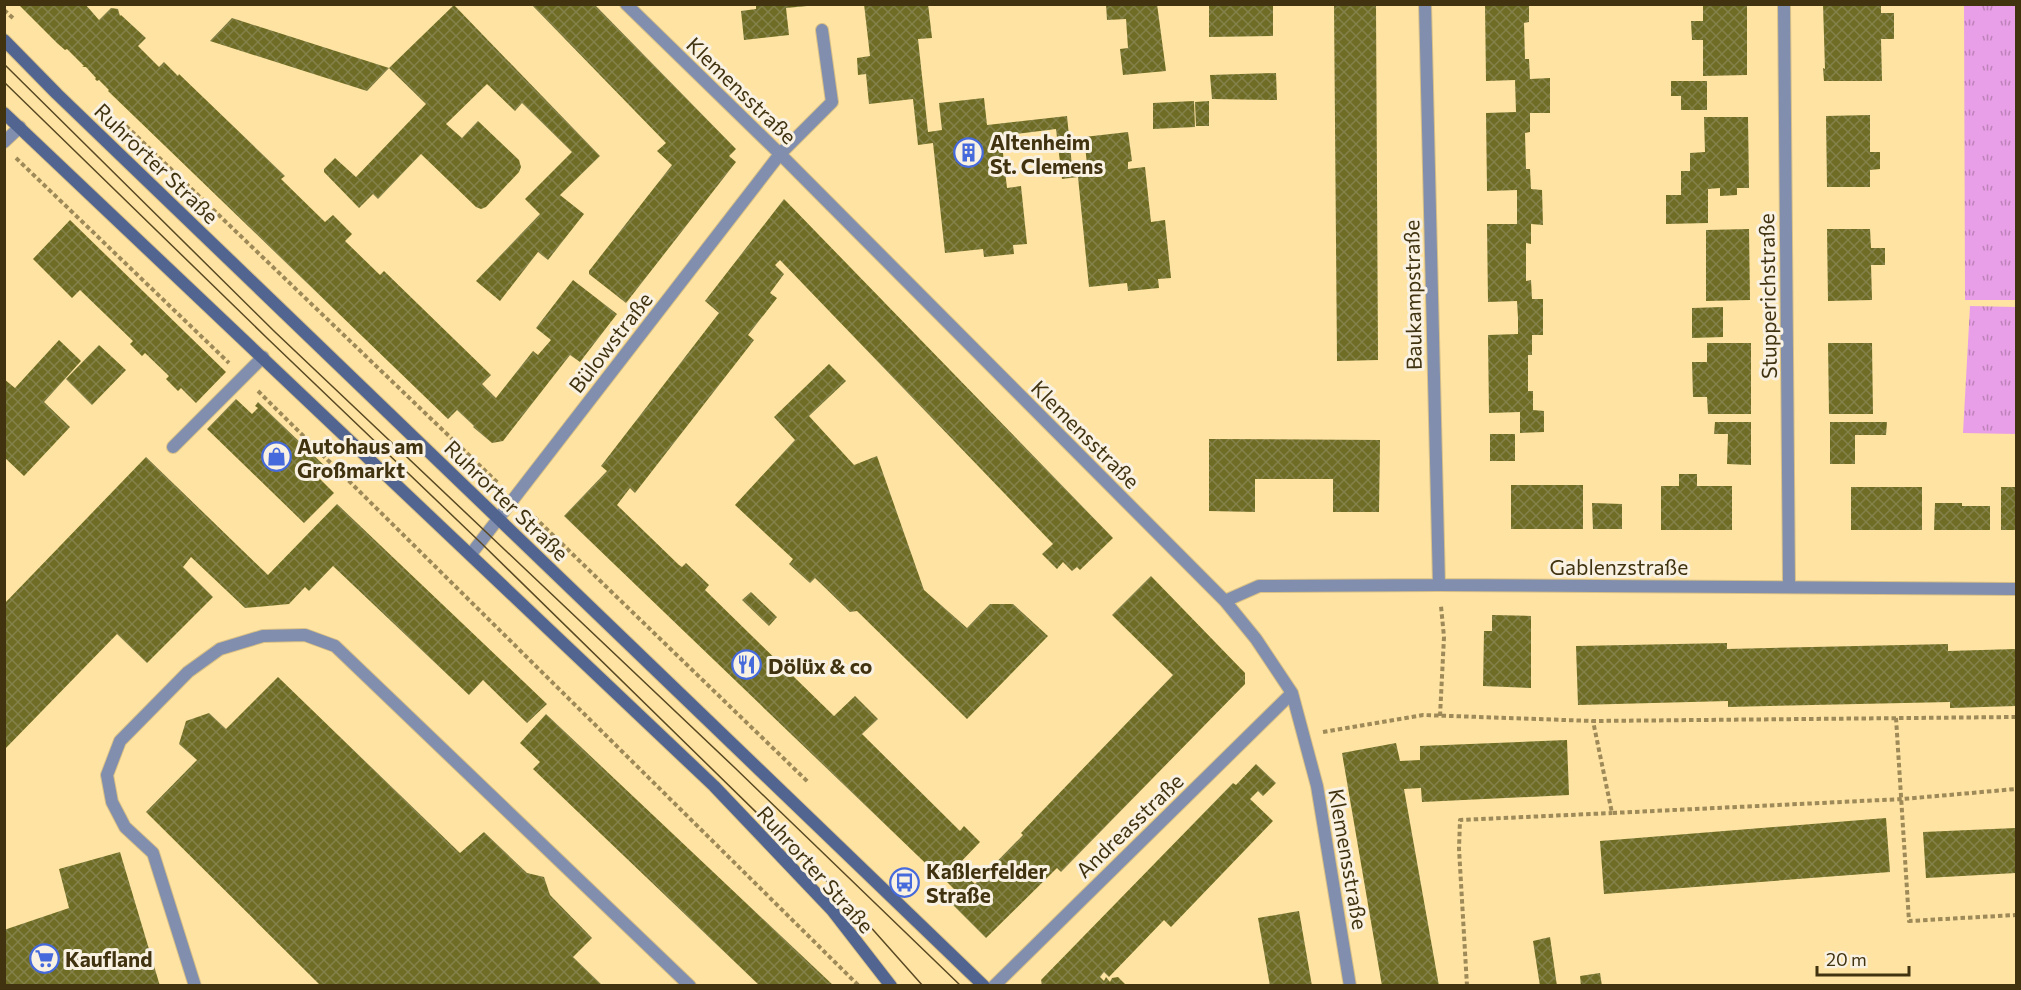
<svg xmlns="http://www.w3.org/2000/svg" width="2021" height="990" font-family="Commissioner,sans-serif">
	<defs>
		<pattern id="grass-tufts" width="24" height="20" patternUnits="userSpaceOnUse" patternTransform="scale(1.5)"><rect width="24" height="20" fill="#e89fe7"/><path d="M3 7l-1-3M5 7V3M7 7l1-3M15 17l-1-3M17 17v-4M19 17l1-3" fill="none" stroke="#be82ba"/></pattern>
		<pattern id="building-cross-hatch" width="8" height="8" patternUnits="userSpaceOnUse" patternTransform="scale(1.5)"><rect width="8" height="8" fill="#6e6c25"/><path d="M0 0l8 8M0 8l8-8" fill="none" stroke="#84824a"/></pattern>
	</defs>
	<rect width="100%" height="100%" fill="#fee3a3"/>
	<path fill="url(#grass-tufts)" d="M1964,5H2016V300H1965Z
		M1970,306L2016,307V434L1963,433Z"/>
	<path fill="url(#building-cross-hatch)" d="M18,4H85L99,20L111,8L118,9L120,16L121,15L146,38L138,46L159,67L164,62L178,76L179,74L285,176L281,179L325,222L333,215L352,234L345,241L380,275L384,271L491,375L482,384L496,398L533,351L538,355L551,340L536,328L573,280L617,314L580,362L570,355L503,441L492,443L473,427L474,426L457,410L448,419L108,91L109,90L99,80L97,81L95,79L96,78L86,67H82L84,66L67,49L65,50L57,43Z
		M531,4H594L736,149L729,156L736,162L626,303L589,274V271L672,165L657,151L666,143Z
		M756,4H806L807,6L786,8L789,35L744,40L741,11L756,9Z
		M864,4H928L932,38L918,39L928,132L942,130L939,103L984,98L987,125L1067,116L1072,166L1087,164L1084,137L1128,132L1132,161L1128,162V169L1145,167L1151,222L1165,220L1171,278L1158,279L1159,288L1128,291L1127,283L1089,287L1078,177L1062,179L1056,129L1001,136L1007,188L1021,186L1027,244L1013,245L1014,254L984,257L983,249L945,253L933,143L918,145L913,99L869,104L866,74L858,75L857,58L870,56Z
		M1106,4H1157L1166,71L1123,75L1120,49L1128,48L1126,19L1107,20Z
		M1209,4H1273V36L1209,37Z
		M1334,4H1376L1378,360L1337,361Z
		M1485,4H1529V22L1524,23L1525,59H1529L1530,79L1550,78V113H1530V132L1525,133L1526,169H1530L1531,189L1542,190L1543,225L1531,224V244L1526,243V281L1531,280L1532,299H1543V335H1532V355H1528V391H1533V410L1544,411V432L1520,433V412L1489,413L1488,335L1518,334V318L1517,301L1488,302L1487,224H1517V190L1487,191L1486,113L1516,112L1515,80L1486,81Z
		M1703,4H1747V75L1703,76V40H1692L1691,21H1703Z
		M1823,4H1881V13H1894V39H1881L1882,81H1824L1823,68L1825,69Z
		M454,5L600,156L560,195L584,214L548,260L538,252L500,301L476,281L540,214L525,199L572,152L522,103L515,111L487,84L446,124L462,138L478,121L519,160L521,167L519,172L486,207L481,209L476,207L421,154L378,199L373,194L359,208L324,172V169L335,158L356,177L426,104L389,68Z
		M232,18L389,68L367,91L210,41Z
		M1276,73L1277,100L1212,99L1210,75Z
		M1671,81H1707V110H1681V96H1671Z
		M1194,101L1195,127L1153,129V103Z
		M1209,101V126H1196L1195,102Z
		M1870,115V152H1880V169L1870,170V187H1827L1826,116Z
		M1704,117H1748L1749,188H1737V195L1720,196V188L1708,189V223L1666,224V195H1681V171H1690V153L1705,152Z
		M784,199L1113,538L1080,570L1077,567L1072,571L1063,562L1057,569L1042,554L1053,544L780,260L775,265L784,274L770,293L777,298L748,335L754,340L635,493L630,488L617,505L679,565L682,567L686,563L709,585L705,590L834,716L855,696L878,719L862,734L960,831L964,826L980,842L956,867L975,884L1023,835L1021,833L1173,675L1112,615L1151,576L1245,673V684L1061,872L1057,868L986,938L949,901L951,899L956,904L962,897L944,879L943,880L564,516L607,471L601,466L719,313L705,301Z
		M70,220L226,372L196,403L181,388L178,391L166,379L169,376L145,353L142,356L130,344L133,341L80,290L72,298L33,259Z
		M1749,229L1750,300L1706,301V230Z
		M1827,229H1870L1871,248H1885V265H1871L1872,300L1828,301Z
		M1723,307V337L1692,338V308Z
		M59,340L81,361L44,402L70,427L24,476L4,457V379L15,388Z
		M1707,343H1751V414H1708L1707,397H1693L1692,362H1707Z
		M1828,343H1872L1873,414H1829Z
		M99,345L126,370L92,405L66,379Z
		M829,364L846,381L809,416L854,465L877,456L924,590L967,628L990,604H1013L1048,636L967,719L857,611L850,612L815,578L810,583L789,564L793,559L735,505L795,440L774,417Z
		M236,399L252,414L258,408L255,406L258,402L329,470L326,473L323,471L318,477L334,493L304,523L207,429Z
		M1715,422H1751V465L1727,464L1728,434H1714Z
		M1830,422H1887L1886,435H1855V464H1830Z
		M1490,434H1515V461H1490Z
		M1209,439L1380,440L1379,512H1333V479H1255V512L1209,511Z
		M146,457L268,575L337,504L547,704L527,723L483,680L469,695L333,566L309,591L305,587L289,604L245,608L191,557L183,567L213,597L147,663L117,634L4,750V604Z
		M1679,474H1697V486H1732V530H1661V486H1679Z
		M1511,485H1583V529H1511Z
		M1851,487H1922V530H1851Z
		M2001,487H2016V530H2001Z
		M1592,503L1622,504V529H1593Z
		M1935,503H1962V506H1990V530H1934Z
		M751,592L777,617L769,626L742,600Z
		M1492,615L1531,616V688L1483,686L1484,631H1492Z
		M1727,643V649L1948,644V651L2016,649V706L1950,708V702L1728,707V701L1578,705L1576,646Z
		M278,677L460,853L484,832L527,873L544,877L550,895L592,938L573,957L603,986H321L146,812L197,760L179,744L186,721L209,713L226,729Z
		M546,714L834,986H760L533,769L540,762L520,743Z
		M1567,740L1569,795L1422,802L1421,788L1404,789L1439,986H1382L1342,753L1396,743L1400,761L1420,760V746Z
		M1256,764L1276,783L1263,796L1258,791L1250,799L1273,821L1171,927L1164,920L1109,977L1104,972L1100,977L1104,981L1106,977L1110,982L1112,978L1118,977L1127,986H1042L1041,980L1233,783L1236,785Z
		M1886,818L1890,872L1604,894L1600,841Z
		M2016,828V873L1926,878L1923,832Z
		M120,852L160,986H4V930L69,908L59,869Z
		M1299,911L1312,986H1270L1258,918Z
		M1550,937L1557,986H1540L1533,941Z
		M1600,973L1602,986H1581L1580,976Z"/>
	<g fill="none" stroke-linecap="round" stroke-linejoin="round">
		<defs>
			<path id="lane" d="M4,142L20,127
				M780,154L832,102L822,30
				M173,447L263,357
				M195,986L153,853L125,827L112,802L107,775L120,741L188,672L220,649L263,636L305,635L335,646L690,986"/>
			<path id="street" d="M626,4L780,154L1225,601L1256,639L1292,693L1317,786L1350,986
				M1425,4L1439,585
				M1784,4L1789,586
				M471,554L780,154
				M1225,601L1259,586L1439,585L2016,589
				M994,986L1292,693"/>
			<path id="secondary" d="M4,40L57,94L984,986
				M4,113L714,786L832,910L891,986"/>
		</defs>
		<use href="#lane" stroke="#d8c086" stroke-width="14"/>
		<use href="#street" stroke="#d8c086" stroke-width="14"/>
		<use href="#secondary" stroke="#d8c086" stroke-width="14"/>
		<path stroke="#9e8a58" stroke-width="4" stroke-dasharray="4.5 3" stroke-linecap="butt" d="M4,10L14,19
			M126,126L499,484
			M16,158L229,363
			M258,391L859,986
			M529,512L808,782
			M1440,716L1444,637L1441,606
			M2016,717L1593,721L1612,813L1903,799L2016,789
			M1896,718L1909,921L2016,915
			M1323,732L1423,715L1593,721
			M1467,986L1459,849L1460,820L1612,813"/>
		<use href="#lane" stroke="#818ead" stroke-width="12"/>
		<use href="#street" stroke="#818ead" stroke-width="12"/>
		<use href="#secondary" stroke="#526490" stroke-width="12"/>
		<path stroke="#594923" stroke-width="1.5" d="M4,64L275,332L734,767L961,986
			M4,82L268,339L480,542L851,905L923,986"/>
	</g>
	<defs>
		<symbol id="building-ring" viewBox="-11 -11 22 22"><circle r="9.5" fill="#f9f2e3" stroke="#4669dc" stroke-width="1.5"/><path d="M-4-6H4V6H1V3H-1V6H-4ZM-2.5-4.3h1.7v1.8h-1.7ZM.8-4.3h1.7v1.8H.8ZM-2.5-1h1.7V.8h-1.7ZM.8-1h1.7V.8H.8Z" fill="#4669dc"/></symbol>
		<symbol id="shop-ring" viewBox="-11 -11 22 22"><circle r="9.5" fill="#f9f2e3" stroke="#4669dc" stroke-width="1.5"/><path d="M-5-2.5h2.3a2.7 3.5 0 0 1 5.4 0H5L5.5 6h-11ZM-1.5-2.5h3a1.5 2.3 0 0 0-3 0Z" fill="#4669dc"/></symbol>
		<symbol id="restaurant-ring" viewBox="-11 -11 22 22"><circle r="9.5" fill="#f9f2e3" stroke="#4669dc" stroke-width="1.5"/><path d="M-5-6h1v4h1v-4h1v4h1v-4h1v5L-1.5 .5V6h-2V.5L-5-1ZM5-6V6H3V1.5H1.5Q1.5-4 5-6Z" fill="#4669dc"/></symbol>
		<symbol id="bus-ring" viewBox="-11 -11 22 22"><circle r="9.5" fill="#f9f2e3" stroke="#4669dc" stroke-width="1.5"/><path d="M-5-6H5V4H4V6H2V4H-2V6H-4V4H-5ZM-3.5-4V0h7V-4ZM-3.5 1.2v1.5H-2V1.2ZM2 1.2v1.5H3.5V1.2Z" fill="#4669dc"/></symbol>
		<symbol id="supermarket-ring" viewBox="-11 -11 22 22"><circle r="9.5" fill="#f9f2e3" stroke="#4669dc" stroke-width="1.5"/><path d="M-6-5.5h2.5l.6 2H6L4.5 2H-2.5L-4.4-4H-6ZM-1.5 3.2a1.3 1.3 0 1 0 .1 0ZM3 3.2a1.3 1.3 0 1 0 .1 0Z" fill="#4669dc"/></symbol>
	</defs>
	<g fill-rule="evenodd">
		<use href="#building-ring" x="952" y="136" width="33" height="33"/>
		<use href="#shop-ring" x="260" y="440" width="33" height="33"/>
		<use href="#restaurant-ring" x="730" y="648" width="33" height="33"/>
		<use href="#bus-ring" x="888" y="866" width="33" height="33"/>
		<use href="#supermarket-ring" x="28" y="942" width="33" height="33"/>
	</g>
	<g text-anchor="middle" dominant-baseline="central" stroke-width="6" stroke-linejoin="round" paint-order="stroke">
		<g font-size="21" fill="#413310" stroke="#f9f2e3">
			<text transform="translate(742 90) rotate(44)">Klemensstraße</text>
			<text transform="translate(157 163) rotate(44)">Ruhrorter Straße</text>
			<text transform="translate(1412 295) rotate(-91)">Baukampstraße</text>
			<text transform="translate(1767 296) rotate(-91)">Stupperichstraße</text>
			<text transform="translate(610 342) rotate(-52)">Bülowstraße</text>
			<text transform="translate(1086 434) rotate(45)">Klemensstraße</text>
			<text transform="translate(507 500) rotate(44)">Ruhrorter Straße</text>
			<text x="1619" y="566">Gablenzstraße</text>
			<text transform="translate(1129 825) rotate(-44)">Andreasstraße</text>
			<text transform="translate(1349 859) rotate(80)">Klemensstraße</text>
			<text transform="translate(816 869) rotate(48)">Ruhrorter Straße</text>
		</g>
		<g font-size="21" font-weight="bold" fill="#413310" stroke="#f9f2e3" text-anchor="start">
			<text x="990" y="141">Altenheim<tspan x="990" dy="24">St. Clemens</tspan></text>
			<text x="297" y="445">Autohaus am<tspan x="297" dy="24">Großmarkt</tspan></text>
			<text x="768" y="665">Dölüx &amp; co</text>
			<text x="926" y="870">Kaßlerfelder<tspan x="926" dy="24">Straße</tspan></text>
			<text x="65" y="958">Kaufland</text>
		</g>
	</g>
	<rect width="2021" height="990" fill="none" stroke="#413310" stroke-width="12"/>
	<path d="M1817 966v9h92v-9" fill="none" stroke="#413310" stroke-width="3"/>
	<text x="1826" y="966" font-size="18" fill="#413310" stroke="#f9f2e3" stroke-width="4.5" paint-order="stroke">20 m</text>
</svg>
